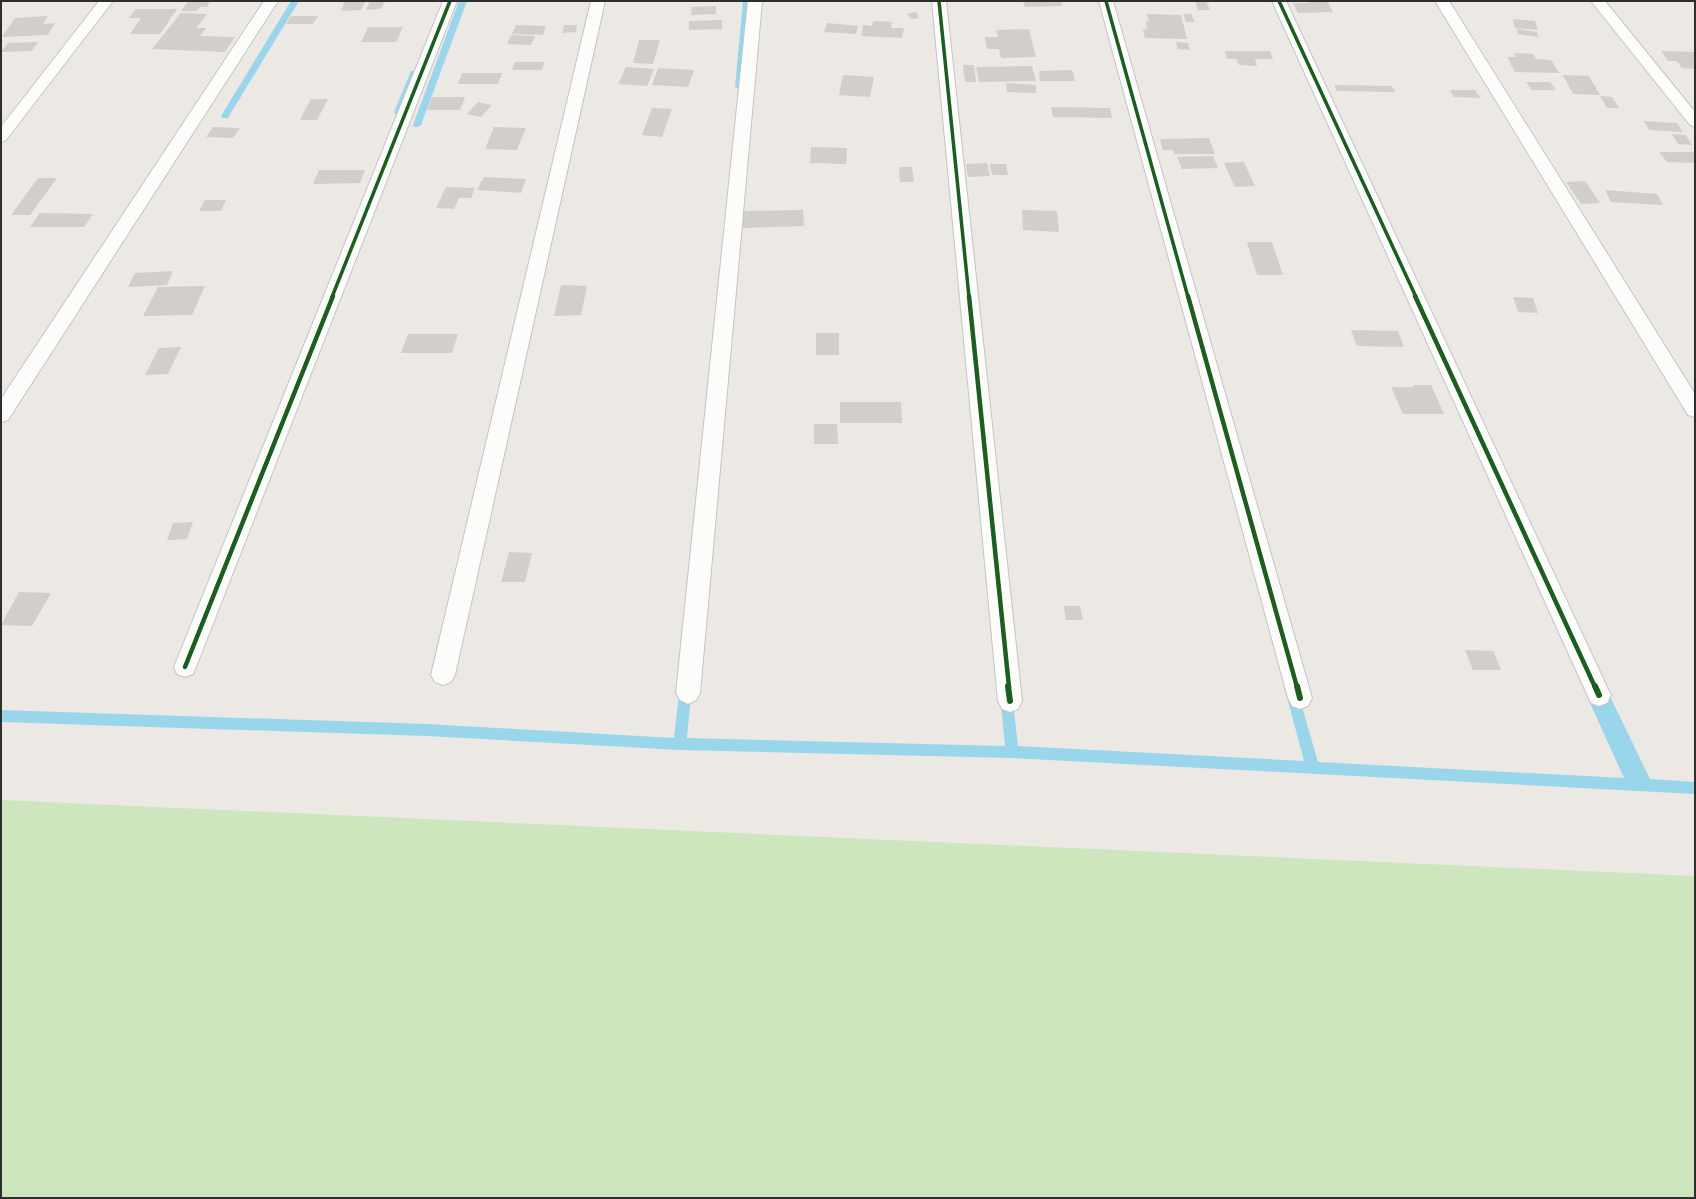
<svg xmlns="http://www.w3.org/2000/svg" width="1696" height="1199" font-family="Raleway,sans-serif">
	<rect width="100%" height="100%" fill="#ece8e4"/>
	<path fill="#cee6be" d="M1,800L1695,876V1198H1Z"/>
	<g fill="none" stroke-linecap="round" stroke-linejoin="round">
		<path fill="#99d6ec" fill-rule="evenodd" d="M291,1H299L229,116L228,118H222L221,116Z
			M459,1H467L421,125L417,127H414L413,125Z
			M743,1H751L743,87L739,89L735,87Z
			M411,71H414L418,73L402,112L398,114H395L394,112Z
			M686,679L690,681L692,685L687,738L1005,746L1000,695L1001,691L1006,689L1011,691L1012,695L1018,746L1304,761L1286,693L1288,689L1292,687L1296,689L1298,693L1318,762L1624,778L1585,692L1587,688L1591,686L1594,687L1596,684L1600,682L1604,684L1650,779L1695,782V794L1012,758L680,750L427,736L1,722V710L427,724L674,738L680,685L682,681Z"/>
	</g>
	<path fill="#d1cecb" d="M188,1H210L207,7H200L197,11H181Z
		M345,1H366L361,10L341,11Z
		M370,1H385L381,9L366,10Z
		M1023,1H1061L1062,6L1025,7Z
		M1195,1H1206L1210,10H1198Z
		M1307,1H1327L1333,12L1298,13L1293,3H1308Z
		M716,6V14L691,15L692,7Z
		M136,9H177L160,34H130L141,18H129Z
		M916,12L919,18L911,19L907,14Z
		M181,13L207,14L196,28H206L200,36L235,37L225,52L152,49Z
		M1147,14L1181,15L1187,39L1145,38L1143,29H1147L1146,21H1149Z
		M1183,14H1191L1195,22H1186Z
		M48,16L43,24L55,23L48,35L2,37L15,18Z
		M291,16H318L313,24H286Z
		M1513,19L1535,21L1538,30L1515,28Z
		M722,20V29L689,30V21Z
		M873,21L892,22L891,28H904L902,38L861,36L863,25L872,26Z
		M827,23L858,26L856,34L824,32Z
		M516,25L546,26L543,35L512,34Z
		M564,25H577L576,32L562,33Z
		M368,27H403L396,42H361Z
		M1029,29L1036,57L1001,58L999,49H987L985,37H998L996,30Z
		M1517,29L1537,32L1538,37L1518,34Z
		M511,35L535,36L531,45L507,44Z
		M639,40H660L653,64L633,63Z
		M38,42L32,51L1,52L8,43Z
		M1176,42L1188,43L1190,50L1178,49Z
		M1225,51H1270L1273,59H1255L1257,66L1239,65L1237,59H1227Z
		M1661,51L1695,52V69L1682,68L1677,61H1668Z
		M1514,53L1533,54L1536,59L1551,60L1559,73L1515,72L1507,57H1516Z
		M515,62H544L542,70H512Z
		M963,65H974L976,82H965Z
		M1032,66L1036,81L979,82L976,67Z
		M626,67L654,69L647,86L618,84Z
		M658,68L694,70L688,87L652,85Z
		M1072,70L1075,81H1040L1039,71Z
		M462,73H502L498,84H458Z
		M843,75L874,77L870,97L839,95Z
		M1563,75L1589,76L1600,95L1573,94Z
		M1526,82H1550L1556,90H1532Z
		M1006,83L1036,85V93L1007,92Z
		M1334,85L1392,86L1395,92L1337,91Z
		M1450,90H1475L1480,98L1454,97Z
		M1600,96L1612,97L1619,108H1607Z
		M432,97H465L460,110H427Z
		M311,99H328L317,120H300Z
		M478,102L492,105L481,117L467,114Z
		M1051,107L1110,108L1112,118L1053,117Z
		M652,108L672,109L662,137L642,135Z
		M1644,121L1677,123L1683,132L1649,130Z
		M213,127L240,128L233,138L206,137Z
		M494,127L526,128L517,150L485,149Z
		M1672,134L1686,135L1692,145L1678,144Z
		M1209,138L1215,154H1174L1173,150H1163L1160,139Z
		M811,147L847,148L846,164L810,163Z
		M1659,152H1695V163L1667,162Z
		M1213,156L1218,168L1182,169L1177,157Z
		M1244,162L1255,186L1235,187L1224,163Z
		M987,163L990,176L968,177L966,164Z
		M990,164H1006L1008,175H992Z
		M899,167H912L914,182H900Z
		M319,170H365L360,183L313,184Z
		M484,177L526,179L521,193L477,190Z
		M38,178H57L30,215H11Z
		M1585,181L1600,203L1581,204L1566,182Z
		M446,187L475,188L471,198H459L454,209L436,208Z
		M1605,190L1657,194L1663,205L1611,202Z
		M205,200H226L221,211H199Z
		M803,210L804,226L743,228V211Z
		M1022,210L1057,211L1059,232L1023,230Z
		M40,213L93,214L84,227H30Z
		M1247,242H1272L1283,275H1257Z
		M173,271L167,285L128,287L135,273Z
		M561,285L587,286L581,315L554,316Z
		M205,286L192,315L143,316L158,287Z
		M1513,297L1533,298L1538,313L1518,312Z
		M1351,330L1398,331L1404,347L1357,346Z
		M816,333H839V355H816Z
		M408,334H458L452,353H401Z
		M181,347L168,374L145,375L159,348Z
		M1413,385H1431L1444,414H1403L1391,387H1414Z
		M840,402H901L902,423H840Z
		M814,424H837L838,444H814Z
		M193,522L187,539L167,540L173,523Z
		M509,552L532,553L525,582H501Z
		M19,592L51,593L32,626L1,625Z
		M1064,606H1080L1083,620H1066Z
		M1465,650L1493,651L1501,670H1473Z"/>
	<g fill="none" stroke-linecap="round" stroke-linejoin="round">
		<defs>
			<path id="street" d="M99,1H113L6,140L1,142V127Z
				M264,1H278L8,420L1,422V399Z
				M443,1H457L196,667L193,674L185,677L177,674L174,667Z
				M591,1H605L455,675L451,682L443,685L435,682L431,675Z
				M748,1H762L700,693L696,700L688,704L680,700L676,693Z
				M932,1H946L1022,701L1018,709L1010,712L1002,709L998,701Z
				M1099,1H1113L1312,698L1308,706L1300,709L1292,706L1288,698Z
				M1272,1H1286L1607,687L1611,695L1607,703L1599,706L1591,703Z
				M1435,1H1449L1695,394V417L1688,415Z
				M1591,1H1605L1695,112V127L1690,125Z"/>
		</defs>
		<use href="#street" stroke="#c5c4c5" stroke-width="2"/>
		<use href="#street" fill="#fcfcfb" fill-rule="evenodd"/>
		<defs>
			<path id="cycleway-far2" d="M939,1L969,297
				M1106,1L1188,297
				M1279,1L1416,297
				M332,297L450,1"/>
			<path id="cycleway-far1" d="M969,296L1009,687
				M1188,296L1297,687
				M1415,296L1595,687
				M185,667L333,296"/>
			<path id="cycleway" d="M1008,686L1010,701
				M1297,686L1300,698
				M1595,686L1599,695"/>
		</defs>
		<use href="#cycleway-far2" stroke="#fff" stroke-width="5.5"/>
		<use href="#cycleway-far1" stroke="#fff" stroke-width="7"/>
		<use href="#cycleway" stroke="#fff" stroke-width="8"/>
		<use href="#cycleway-far2" stroke="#1b5e20" stroke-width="3.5"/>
		<use href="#cycleway-far1" stroke="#1b5e20" stroke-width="4.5"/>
		<use href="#cycleway" stroke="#1b5e20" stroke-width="6"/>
	</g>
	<rect width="1696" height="1199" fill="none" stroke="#2e2e2e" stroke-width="4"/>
</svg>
